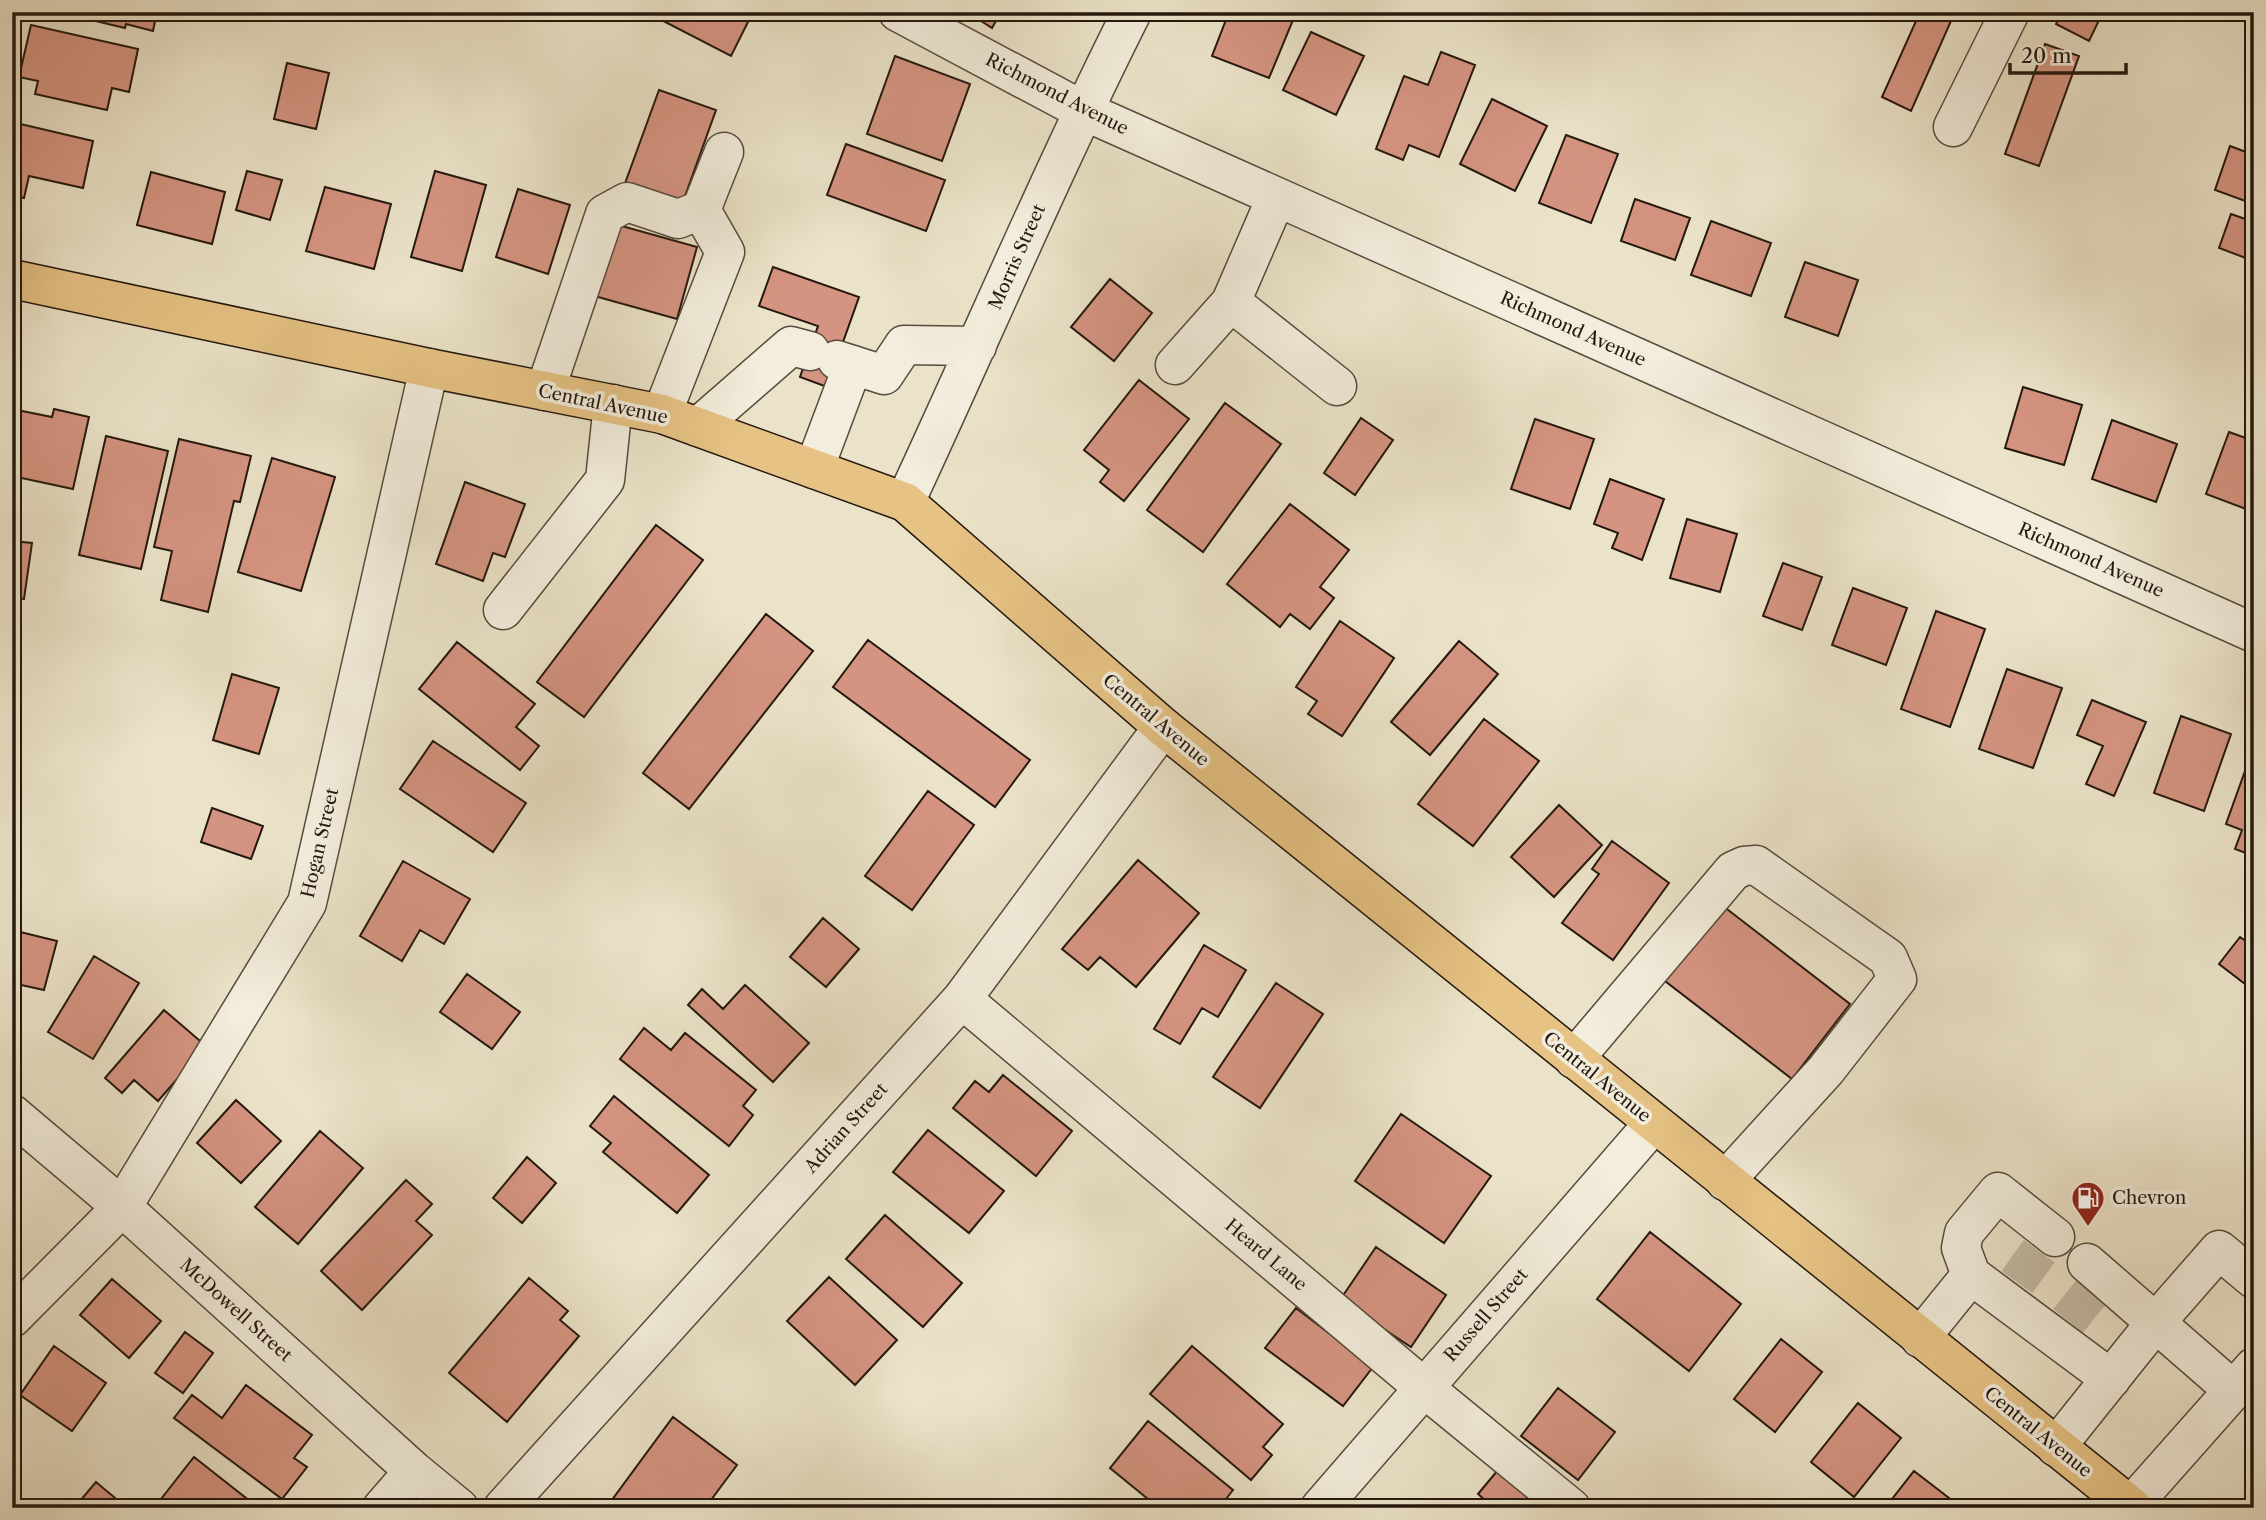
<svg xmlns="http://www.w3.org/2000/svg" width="2266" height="1520" font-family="'Libre Caslon Text',serif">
	<rect width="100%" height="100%" fill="#ebe3c9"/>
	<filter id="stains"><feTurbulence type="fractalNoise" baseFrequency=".00286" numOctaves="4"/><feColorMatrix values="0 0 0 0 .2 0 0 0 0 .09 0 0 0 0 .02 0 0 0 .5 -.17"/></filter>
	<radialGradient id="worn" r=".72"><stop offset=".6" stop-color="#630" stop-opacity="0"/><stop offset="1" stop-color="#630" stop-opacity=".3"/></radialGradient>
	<path fill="#d59481" stroke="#24180e" stroke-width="2" d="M58,12H157L153,31L126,24L125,28Z
		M646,12H753L731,56Z
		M978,12H1001L992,28L975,17Z
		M1229,12H1273L1293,20L1269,78L1212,56Z
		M1920,12H1955L1911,111L1882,97Z
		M2062,12H2103L2089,41L2056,24Z
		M31,25L138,49L129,92L112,88L107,110L35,94L38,81L19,77Z
		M1311,32L1364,56L1336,115L1283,90Z
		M2045,44L2079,56L2039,166L2005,154Z
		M1441,52L1475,65L1439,157L1409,145L1403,160L1376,149L1404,76L1428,85Z
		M895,56L970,84L942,161L867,134Z
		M287,63L329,73L316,129L274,119Z
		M659,90L716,110L680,210L623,189Z
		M1492,99L1547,126L1515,191L1460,164Z
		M12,122L93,141L83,188L29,176L24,198L12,195Z
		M1566,135L1618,154L1591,223L1539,203Z
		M846,144L945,180L926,231L827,195Z
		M2230,146L2254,155V184L2248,202L2215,190Z
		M247,171L282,180L270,220L236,210Z
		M435,171L486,185L462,271L411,257Z
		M151,172L225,192L212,244L137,225Z
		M325,187L391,204L374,269L306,251Z
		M518,189L570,205L548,274L496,257Z
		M1635,199L1690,218L1675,260L1621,241Z
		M2231,214L2254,222V251L2251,260L2219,248Z
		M1711,221L1771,243L1751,296L1691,275Z
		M611,223L697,247L677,319L591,295Z
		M1805,262L1858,280L1838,336L1785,317Z
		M773,267L859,297L827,387L800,377L818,326L759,306Z
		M1110,279L1152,313L1114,361L1071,327Z
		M1139,380L1189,419L1124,501L1100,482L1109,470L1084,450Z
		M2023,387L2082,405L2064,465L2005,448Z
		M1225,403L1281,444L1203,552L1147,510Z
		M12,409L52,417L54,409L89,417L73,489L12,476Z
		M1361,418L1393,440L1355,495L1324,473Z
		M1535,419L1594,439L1570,509L1511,489Z
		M2112,420L2177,444L2156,502L2092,479Z
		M2229,432L2254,441V512L2206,494Z
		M106,436L168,451L141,569L79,555Z
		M179,439L251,456L240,502L234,501L208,612L161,600L172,551L154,547Z
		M272,458L335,477L301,591L238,572Z
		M1610,479L1664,499L1642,560L1612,548L1618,533L1594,524Z
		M465,482L525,504L505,557L493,553L483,581L436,564Z
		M1290,504L1349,550L1320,587L1334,598L1310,629L1290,614L1280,627L1227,584Z
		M1687,519L1737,534L1720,592L1670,578Z
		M656,525L703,560L584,717L537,682Z
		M12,541L32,543L24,599L12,598Z
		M1783,563L1822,577L1802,630L1763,616Z
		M1853,588L1907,608L1886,665L1832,645Z
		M1936,611L1985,629L1950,727L1901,709Z
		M766,614L813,651L689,809L643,773Z
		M1340,621L1394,658L1342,736L1308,714L1317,701L1296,687Z
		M868,640L1030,760L995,807L833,687Z
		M1459,641L1498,674L1430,755L1391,722Z
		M457,642L535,704L516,727L539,746L520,770L419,689Z
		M2007,669L2062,688L2033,768L1979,749Z
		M232,674L279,688L259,754L213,740Z
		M2092,700L2146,722L2114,796L2086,784L2103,746L2077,735Z
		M2181,716L2231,734L2204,811L2154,793Z
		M1484,719L1539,761L1473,846L1418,804Z
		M433,741L526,803L493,852L400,789Z
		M2250,757L2254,759V856L2235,849L2242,830L2226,824Z
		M928,791L974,825L912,910L865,876Z
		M1559,805L1602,845L1554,897L1511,857Z
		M212,808L263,826L251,859L201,842Z
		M1612,841L1669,883L1613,960L1562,923L1599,874L1592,869Z
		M1138,860L1199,913L1136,987L1100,957L1088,970L1062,949Z
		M403,861L470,899L444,944L420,930L402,961L360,936Z
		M12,876L21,882L12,895Z
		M1723,906L1850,1004L1792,1079L1665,981Z
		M823,918L859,949L826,987L790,957Z
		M12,930L57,941L44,990L12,983Z
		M2240,937L2254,947V980L2249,987L2219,964Z
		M1204,945L1246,970L1218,1017L1202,1008L1180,1044L1154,1029Z
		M94,956L139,983L93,1059L48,1032Z
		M467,974L520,1012L492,1049L440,1012Z
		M1276,983L1323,1014L1260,1108L1213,1077Z
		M745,985L809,1043L773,1082L688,1005L702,989L723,1009Z
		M164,1010L206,1046L158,1101L134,1080L122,1093L105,1078Z
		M644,1028L671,1050L685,1033L756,1090L743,1106L753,1115L729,1146L620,1059Z
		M1003,1075L1072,1131L1036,1176L953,1108L975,1081L989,1092Z
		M614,1096L709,1175L677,1213L603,1152L611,1143L590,1126Z
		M236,1100L281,1141L241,1183L197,1143Z
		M1401,1114L1491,1176L1444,1243L1355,1181Z
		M928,1130L1004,1191L969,1233L893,1172Z
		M320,1131L363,1168L298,1244L255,1207Z
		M527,1157L556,1183L522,1223L493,1198Z
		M406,1180L432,1204L416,1221L432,1235L362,1310L321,1271Z
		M885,1215L962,1283L923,1327L846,1259Z
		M1650,1232L1741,1304L1689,1371L1597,1299Z
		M12,1247L20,1253L12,1262Z
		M1376,1247L1446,1295L1411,1347L1340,1300Z
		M829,1277L897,1340L855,1385L787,1321Z
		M529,1278L568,1311L560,1320L579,1336L507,1422L449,1373Z
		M112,1279L161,1321L129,1358L80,1315Z
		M1296,1308L1373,1367L1343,1406L1265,1348Z
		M185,1332L213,1353L183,1393L155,1373Z
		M1781,1339L1822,1372L1775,1432L1734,1399Z
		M54,1346L106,1383L72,1431L20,1395Z
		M1192,1346L1283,1424L1263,1447L1272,1455L1251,1480L1150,1394Z
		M246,1385L312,1435L294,1458L307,1467L282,1499L174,1418L192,1395L222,1418Z
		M1558,1388L1615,1432L1578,1480L1521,1436Z
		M1858,1403L1901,1438L1854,1497L1811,1462Z
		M673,1417L737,1465L705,1508H606Z
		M1148,1421L1233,1490L1219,1508H1159L1110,1468Z
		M194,1457L251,1502L246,1508H172L161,1499Z
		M1498,1470L1545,1508H1481L1486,1501L1478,1494Z
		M1914,1471L1962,1508H1885Z
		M96,1482L127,1508H74Z"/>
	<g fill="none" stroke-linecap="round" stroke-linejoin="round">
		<path stroke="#c3baa4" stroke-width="38" stroke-dasharray="38 19" stroke-linecap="butt" d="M2017,1282L2045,1243
			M2068,1321L2097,1285"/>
		<defs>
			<path id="minor" d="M898,12L1082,110L2254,633
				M1953,127L2010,12
				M1231,302L1337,386
				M837,360L884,375L904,345L977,346
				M1175,365L1231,302L1276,198
				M545,391L605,214L627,202L678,219L701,210
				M662,414L725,252L701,210L724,152
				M698,427L791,346L810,351
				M814,469L853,365
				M905,502C981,339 1051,173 1132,12
				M503,610L605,480L613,404
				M962,999L1423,1387L1571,1508
				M1574,1059L1733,871L1744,866L1756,865L1888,958L1897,979L1826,1070L1725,1181
				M12,1114L122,1207L414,1471L459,1508
				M2087,1263L2233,1390
				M1971,1275L2111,1379
				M12,1318L122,1207L307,903L429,368
				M1920,1338L1971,1275L1961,1248L1964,1233L1998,1192L2055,1237
				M2056,1447L2156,1322L2219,1250L2254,1279
				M382,1508L414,1471
				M503,1508L962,999L1163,727
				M1320,1508L1654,1123
				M2129,1508L2254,1367"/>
			<path id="major" d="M12,279L429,368L662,414L905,502L1163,727L2133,1508"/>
		</defs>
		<use href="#minor" stroke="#564b3d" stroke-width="41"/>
		<use href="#major" stroke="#24180e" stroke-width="41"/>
		<use href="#minor" stroke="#f2eddc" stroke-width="38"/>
		<use href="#major" stroke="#e6c284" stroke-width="38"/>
	</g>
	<defs>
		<symbol id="fuel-pin" viewBox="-11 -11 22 30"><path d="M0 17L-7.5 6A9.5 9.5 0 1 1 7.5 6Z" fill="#8f2418" stroke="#f2eddc"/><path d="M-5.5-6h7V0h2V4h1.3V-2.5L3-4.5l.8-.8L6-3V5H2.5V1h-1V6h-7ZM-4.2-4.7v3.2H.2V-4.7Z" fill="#fff"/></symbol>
	</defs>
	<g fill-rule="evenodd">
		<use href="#fuel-pin" x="2069" y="1179" width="38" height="52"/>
	</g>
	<g text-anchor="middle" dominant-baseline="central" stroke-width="7" stroke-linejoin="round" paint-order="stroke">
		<g font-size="18" fill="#24180e" stroke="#f2eddc">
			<text transform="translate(1057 94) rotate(27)">Richmond Avenue</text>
			<text transform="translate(1017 257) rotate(-66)">Morris Street</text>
			<text transform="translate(1573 329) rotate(24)">Richmond Avenue</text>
			<text transform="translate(603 404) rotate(12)">Central Avenue</text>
			<text transform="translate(2091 560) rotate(24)">Richmond Avenue</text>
			<text transform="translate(1156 720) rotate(40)">Central Avenue</text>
			<text transform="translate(320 843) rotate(-77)">Hogan Street</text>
			<text transform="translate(1597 1077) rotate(39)">Central Avenue</text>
			<text transform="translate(846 1128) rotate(-48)">Adrian Street</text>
			<text transform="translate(1266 1255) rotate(40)">Heard Lane</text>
			<text transform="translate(236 1310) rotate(42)">McDowell Street</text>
			<text transform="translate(1486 1315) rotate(-49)">Russell Street</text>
			<text transform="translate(2038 1432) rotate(39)">Central Avenue</text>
		</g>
		<g font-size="18" fill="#24180e" stroke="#f2eddc" text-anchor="start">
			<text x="2112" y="1198">Chevron</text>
		</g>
	</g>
	<rect width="2266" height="1520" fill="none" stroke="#ebe3c9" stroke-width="42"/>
	<rect x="14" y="14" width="2238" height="1492" fill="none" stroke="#24180e" stroke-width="3.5"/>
	<rect x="21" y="21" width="2224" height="1478" fill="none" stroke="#24180e" stroke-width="2"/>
	<path d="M2010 63v10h116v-10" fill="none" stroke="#24180e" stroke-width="3.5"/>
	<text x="2021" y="63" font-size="21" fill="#24180e" stroke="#f2eddc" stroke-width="5" paint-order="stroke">20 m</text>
	<rect width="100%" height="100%" filter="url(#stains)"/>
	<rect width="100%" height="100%" fill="url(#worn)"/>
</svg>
